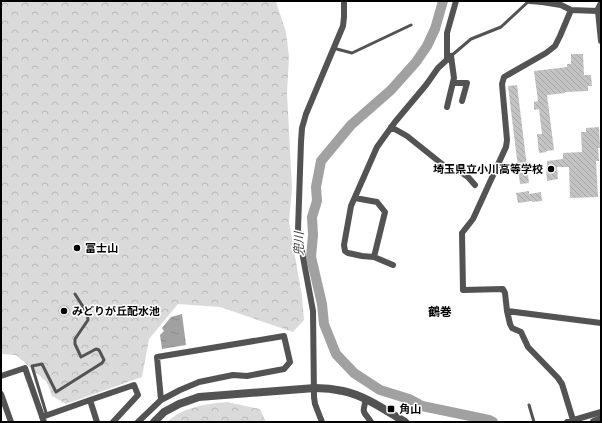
<svg xmlns="http://www.w3.org/2000/svg" width="602" height="423" font-family="Helvetica,'Noto Sans JP',sans-serif">
	<defs>
		<pattern id="forest-crowns" width="20" height="18" patternUnits="userSpaceOnUse"><rect width="20" height="18" fill="#dadada"/><path d="M2 6a3 3 0 1 1 6 0M12 15a3 3 0 1 1 6 0" fill="none" stroke="#b9b9b9"/></pattern>
		<pattern id="water-ripples" width="26" height="14" patternUnits="userSpaceOnUse"><rect width="26" height="14" fill="#a1a1a1"/><path d="M2 4q2-2 4 0t4 0M15 11q2-2 4 0t4 0" fill="none" stroke="#898989"/></pattern>
		<pattern id="building-back-hatch" width="6" height="6" patternUnits="userSpaceOnUse"><rect width="6" height="6" fill="#c3c3c3"/><path d="M-1 5l2 2M0 0l6 6M5-1l2 2" fill="none" stroke="#a6a6a6"/></pattern>
	</defs>
	<rect width="100%" height="100%" fill="#fff"/>
	<path fill="url(#forest-crowns)" d="M1,1H276V2L286,32L289,57L287,93L292,188L289,222L302,296L304,320L293,332L220,307L178,304L149,339L142,377L66,404L52,396L47,382L16,355L1,354Z
		M227,402L260,409L266,422H167C183,407 206,404 227,402Z"/>
	<path fill="url(#water-ripples)" d="M182,314L186,345L162,349L160,335L164,331L162,328L171,317Z"/>
	<g fill="none" stroke-linecap="round" stroke-linejoin="round">
		<path stroke="#a1a1a1" stroke-width="10" d="M443,1L435,29L427,46L416,62L391,90L351,125L321,161L316,187L317,201L312,217L313,235L311,257L322,304L324,324L336,354L354,373L380,390L409,399L422,406L489,420L493,422"/>
	</g>
	<path fill="url(#building-back-hatch)" d="M571,54H583L584,75H591L592,86H588V91L565,92V93L547,95L554,150L546,151L547,152L539,153L537,134H542L539,109L534,110V102L538,101L534,71L567,67V64H571Z
		M517,85L529,183L520,184L508,86Z
		M599,127L600,148H598L599,161H596L598,197L570,198L569,167H557L558,179L547,181L546,167H547V161L563,159V153L582,152L581,132H586V128Z
		M529,191V194L541,192L542,201L532,202V201L518,203L516,193Z
		M58 311a6 6 0 1 1 12 0a6 6 0 1 1-12 0Z"/>
	<g fill="none" stroke-linecap="round" stroke-linejoin="round">
		<path stroke="#535353" stroke-width="3" d="M333,48L352,53L411,25
			M451,56L471,39L501,27L529,1
			M529,405L534,422
			M47,416L32,366L42,364L56,392L102,363L104,360L99,350L96,349L81,357L75,344V339L88,320L87,313L75,294"/>
		<path stroke="#535353" stroke-width="6" d="M530,1L542,2L561,5L571,10L598,11L601,41
			M447,60V33L456,1
			M453,83H467L462,101
			M447,107L454,78L451,56
			M391,127L407,136L447,168L462,173L468,177L475,185
			M355,198L377,202L385,212L374,257
			M393,265L374,257L362,256L348,253L345,251L344,245L351,206L377,147L395,122L426,85L438,68L451,56
			M507,311L505,293L503,289L463,290L462,233L473,219L506,147L507,140L502,84L504,77L546,53L555,46L560,36L571,10
			M284,336L290,362L284,369L247,376L233,375L199,382L180,390L161,400L157,357Z
			M1,376L25,368L44,422
			M1,394L11,422
			M366,399C362,415 363,410 371,422
			M90,400L97,422
			M42,417L90,400L134,385L138,395L113,422
			M573,420L562,384L558,378L528,347L521,332L512,328L510,324L507,311L601,323
			M138,422L161,400
			M322,422L315,404L314,397L313,311L298,230L301,142L302,128L306,114L343,26L344,17V1
			M567,422L601,412"/>
		<path stroke="#535353" stroke-width="8" d="M598,11L601,5
			M154,422L164,412L179,404L199,397L315,388C324,388 334,389 343,391C366,396 385,410 405,422"/>
		<path stroke="#535353" stroke-width="8" d="M594,422L601,419"/>
	</g>
	<g fill="#000" stroke="#fff" stroke-width="1.5">
		<circle cx="551" cy="169" r="4"/>
		<circle cx="77" cy="248" r="4"/>
		<circle cx="64" cy="311" r="4"/>
		<rect x="387" y="405" width="8" height="8" rx="2"/>
	</g>
	<g text-anchor="middle" dominant-baseline="central" stroke-width="3" stroke-linejoin="round" paint-order="stroke">
		<g font-size="11" font-weight="bold" fill="#000" stroke="#fff" text-anchor="start">
			<text x="543" y="169" text-anchor="end">埼玉県立小川高等学校</text>
			<text x="85" y="248">富士山</text>
			<text x="72" y="311">みどりが丘配水池</text>
			<text x="399" y="409">角山</text>
		</g>
		<g font-size="12" font-style="italic" fill="#424242" stroke="#fff">
			<text transform="translate(299 244) rotate(-89)">兜川</text>
		</g>
		<g font-size="12" font-weight="bold" fill="#000" stroke="#fff">
			<text x="440" y="312">鶴巻</text>
		</g>
	</g>
	<rect width="602" height="423" fill="none" stroke="#000000" stroke-width="4"/>
</svg>
